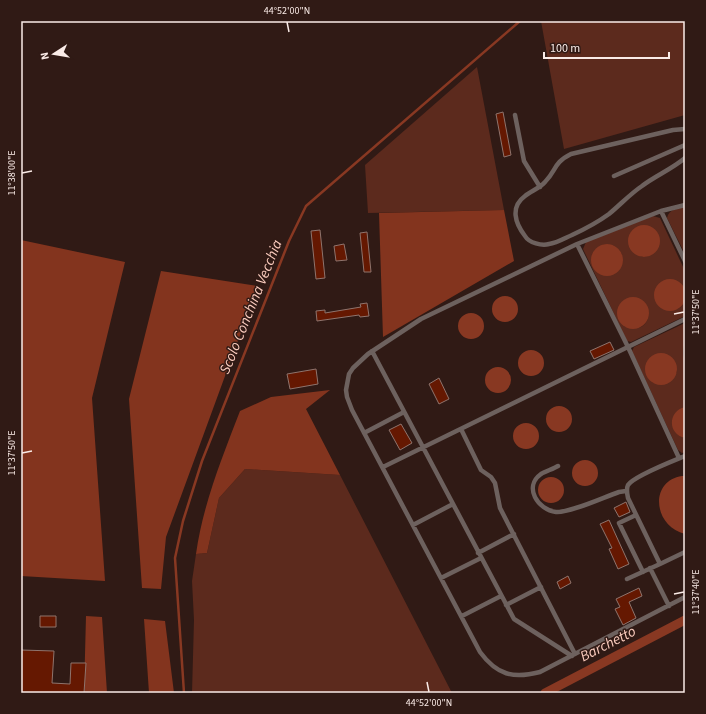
<svg xmlns="http://www.w3.org/2000/svg" width="706" height="714" font-family="'Source Sans 3',sans-serif">
	<rect width="100%" height="100%" fill="#301a15"/>
	<path fill="#5c2a1d" fill-rule="evenodd" d="M541,21H685V115L564,149Z
		M477,67L504,210L368,213L365,165Z
		M685,207V254L667,218C669,209 677,209 685,207Z
		M653,216L660,218L685,271V289L684,288L666,310C675,311 681,309 685,301V316L631,342L627,341L583,249L586,242ZM650,227L658,234L645,257C632,256 625,242 632,231ZM604,244C629,243 629,277 603,275L592,259L595,250ZM644,302C656,318 642,335 624,326Z
		M685,323C685,328 686,335 685,340C684,348 681,353 685,360V407H684L683,438H685V452L682,453L678,450L632,351L634,347ZM668,355L675,362L677,372C669,381 665,388 652,382C648,373 643,368 649,359Z
		M245,469L340,475L452,693H192L194,620L192,581L196,554L207,553L219,498Z"/>
	<path fill="#83341e" d="M504,210L514,261L383,337L379,213Z
		M21,240L125,262L92,398L105,581L21,576Z
		M161,271L258,286L166,537L161,589L142,588L129,399Z
		M330,390L306,409L340,475L245,469L219,498L207,553L196,554C203,504 222,458 240,411L271,397Z
		M86,616L102,617L107,693H84Z
		M144,619L165,621L174,693H149Z"/>
	<path fill="#883822" d="M628 241a16 16 0 1 1 32 0a16 16 0 1 1-32 0Z
		M591 260a16 16 0 1 1 32 0a16 16 0 1 1-32 0Z
		M654 295a16 16 0 1 1 32 0a16 16 0 1 1-32 0Z
		M492 309a13 13 0 1 1 26 0a13 13 0 1 1-26 0Z
		M617 313a16 16 0 1 1 32 0a16 16 0 1 1-32 0Z
		M458 326a13 13 0 1 1 26 0a13 13 0 1 1-26 0Z
		M518 363a13 13 0 1 1 26 0a13 13 0 1 1-26 0Z
		M645 369a16 16 0 1 1 32 0a16 16 0 1 1-32 0Z
		M485 380a13 13 0 1 1 26 0a13 13 0 1 1-26 0Z
		M546 419a13 13 0 1 1 26 0a13 13 0 1 1-26 0Z
		M685,407V438C667,434 668,411 685,407Z
		M513 436a13 13 0 1 1 26 0a13 13 0 1 1-26 0Z
		M572 473a13 13 0 1 1 26 0a13 13 0 1 1-26 0Z
		M682,476H685V534C653,526 649,481 682,476Z
		M538 490a13 13 0 1 1 26 0a13 13 0 1 1-26 0Z"/>
	<g fill="none" stroke-linecap="round" stroke-linejoin="round">
		<path stroke="#883822" stroke-width="2.5" d="M184,693L175,558L183,521L202,461L289,241L306,206L520,21"/>
		<path stroke="#883822" stroke-width="9" d="M545,693L685,620"/>
	</g>
	<path fill="#651801" stroke="#8f746d" d="M503,112L511,155L504,157L496,114Z
		M320,230L325,278L316,279L311,231Z
		M367,232L371,272H364L360,233Z
		M344,244L347,260L336,261L334,246Z
		M367,303L369,316L360,317L359,315L317,321L316,311L325,310V313L361,307L360,304Z
		M610,342L614,350L594,359L590,351Z
		M316,369L318,384L290,389L287,374Z
		M439,378L449,399L439,404L429,384Z
		M401,424L412,443L400,450L389,430Z
		M626,502L630,512L619,517L614,508Z
		M609,520L629,564L618,569L609,549L612,548L600,524Z
		M568,576L571,583L560,589L557,582Z
		M639,588L642,596L629,602L636,618L623,625L615,609L620,607L616,599Z
		M40,616H56V627H40Z
		M21,650L54,651L52,683L70,684L71,663H86L84,693H21Z"/>
	<g fill="none" stroke-linecap="round" stroke-linejoin="round">
		<path stroke="#6d615e" stroke-width="4.5" d="M515,115L524,161L540,187
			M685,129L673,130L571,154C553,163 557,170 545,182C540,188 531,191 525,196C510,207 515,223 525,236C529,243 542,246 549,244C557,243 565,238 572,235C585,229 598,222 609,214C620,205 630,194 642,186C655,176 672,169 685,158
			M614,176L685,145
			M685,205L661,211L577,244L421,319L368,354L353,368L349,374L346,390L347,397L352,410L480,652C497,675 513,679 540,672L685,597
			M661,211L685,261
			M577,244L628,347L679,458
			M372,351L514,619L572,656
			M461,429L481,470L491,477L495,483L500,508L575,654
			M364,433L404,412
			M558,466C553,469 546,471 541,474C523,487 538,510 556,512C570,513 604,497 619,492L626,491
			M383,467L685,319
			M636,515L619,523L643,572
			M413,525L453,504
			M478,553L514,534
			M660,564L685,552
			M650,568L669,606
			M441,578L481,558
			M627,579L660,564L628,498C627,493 626,489 628,485C634,476 673,461 685,456
			M506,605L541,587
			M462,616L501,596"/>
	</g>
	<path fill="none" stroke="#faebe7" stroke-width="1.5" d="M287,22L289,32M22,173L32,171M674,314L684,312M22,453L32,451M674,594L684,592M427,682L429,692"/>
	<g text-anchor="middle" dominant-baseline="central" stroke-width="3" stroke-linejoin="round" paint-order="stroke">
		<g font-size="15" font-style="italic" fill="#fbccbe" stroke="#301a15">
			<text transform="translate(251 307) rotate(-68)">Scolo Conchina Vecchia</text>
			<text transform="translate(608 644) rotate(-27)">Barchetto</text>
		</g>
	</g>
	<rect width="706" height="714" fill="none" stroke="#301a15" stroke-width="44"/>
	<g transform="translate(54 54) rotate(258)" stroke="#301a15" stroke-width="3" paint-order="stroke">
	<path d="M0-3L7 15L0 10L-7 15Z" fill="#faebe7"/>
	<text y="-6" font-size="11" font-weight="bold" text-anchor="middle" fill="#faebe7">N</text>
	</g>
	<path d="M544 52v6h125v-6" fill="none" stroke="#faebe7" stroke-width="2"/>
	<text x="550" y="52" font-size="12" fill="#faebe7" stroke="#301a15" stroke-width="3" paint-order="stroke">100 m</text>
	<rect x="22" y="22" width="662" height="670" fill="none" stroke="#faebe7" stroke-width="1.5"/>
	<g font-size="10" text-anchor="middle" fill="#faebe7">
		<text x="287" y="14">44°52'00"N</text>
		<text transform="translate(11 173) rotate(-90)" y="4">11°38'00"E</text>
		<text transform="translate(695 312) rotate(-90)" y="4">11°37'50"E</text>
		<text transform="translate(11 453) rotate(-90)" y="4">11°37'50"E</text>
		<text transform="translate(695 592) rotate(-90)" y="4">11°37'40"E</text>
		<text x="429" y="706">44°52'00"N</text>
	</g>
</svg>
